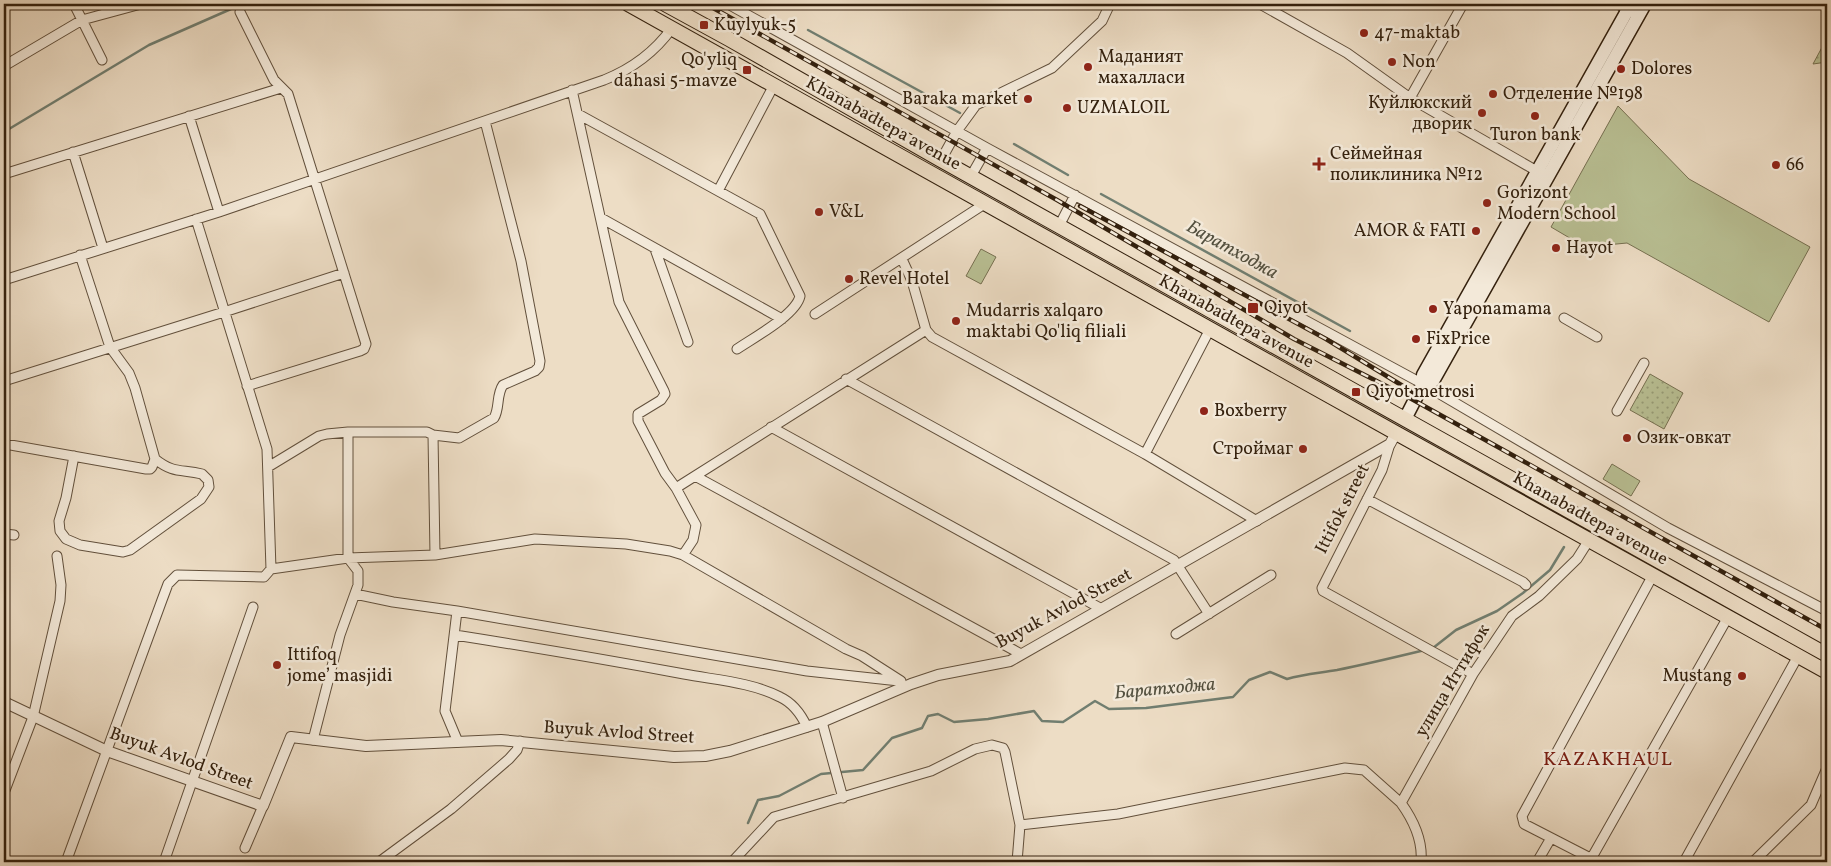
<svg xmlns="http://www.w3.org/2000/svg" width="1831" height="866" font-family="Vollkorn,serif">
	<defs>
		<pattern id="park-dots" width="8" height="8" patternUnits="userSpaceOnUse" patternTransform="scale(1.25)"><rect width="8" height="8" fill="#b9c094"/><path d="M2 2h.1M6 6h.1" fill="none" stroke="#979c77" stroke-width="1.8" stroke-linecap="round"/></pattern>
	</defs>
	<rect width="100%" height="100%" fill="#edddc5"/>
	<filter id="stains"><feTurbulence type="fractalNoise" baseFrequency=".004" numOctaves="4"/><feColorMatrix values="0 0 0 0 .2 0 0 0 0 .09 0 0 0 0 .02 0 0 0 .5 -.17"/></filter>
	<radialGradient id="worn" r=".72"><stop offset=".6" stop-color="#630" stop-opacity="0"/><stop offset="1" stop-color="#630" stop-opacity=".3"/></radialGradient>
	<path fill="#b9c094" stroke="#767051" d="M1618,106L1689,179L1810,247L1769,322L1627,243L1585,247L1551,227Z
		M981,249L996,257L981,284L966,276Z
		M1612,464L1640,481L1631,496L1603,479Z"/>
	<path fill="url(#park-dots)" stroke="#767051" d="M1827,38V62L1813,64Z
		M1650,374L1683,393L1664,429L1630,410Z"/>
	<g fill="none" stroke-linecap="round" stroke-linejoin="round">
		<path stroke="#717e70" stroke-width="2.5" d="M247,8L341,4
			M808,30L960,113
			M4,132L149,45L231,9
			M1014,144L1068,175
			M1101,194L1350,331
			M1433,648L1456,630L1497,611L1523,593L1550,570L1564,547
			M748,823L758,800L779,796L821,774L863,770L892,738L922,728L928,716L938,714L954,722L988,719L1034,711L1042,721L1063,722L1095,701L1109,709L1146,708L1233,697L1249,680L1270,672L1287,679C1304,674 1320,673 1337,670C1367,664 1396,657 1425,650"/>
		<defs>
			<path id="minor" d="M74,4L102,60
				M728,4L987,148L1423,384L1668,528L1827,611
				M1260,4L1347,53L1410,98L1542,174
				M1618,4L1633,13
				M240,12L274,80L288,94L366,344L364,349L360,351L247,386
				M4,66L82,20L141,4
				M572,90L619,302L664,391L665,394L661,400L638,414V421L665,473L676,488L696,525L693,540L683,555
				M1410,98L1463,4
				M578,114L760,214L800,296C796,315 753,338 737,349
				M189,116L219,212
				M73,152L103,248
				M941,160L957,131L976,105L1052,68L1102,21L1110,4
				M4,174L281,88
				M971,176L987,148
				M718,191L774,85
				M601,218L782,319
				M196,219L267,449L271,569
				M1059,226L1075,195
				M655,249L688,342
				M902,259L912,281L926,330L932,337L1145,454L1257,521
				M4,280L219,212L604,80C632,69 654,53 672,28
				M815,314L986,203
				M1564,318L1597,337
				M846,379L1174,560L1209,614
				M4,381L224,312L344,273
				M1617,411L1644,363
				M771,427L1100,608
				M433,435L435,555
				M4,438L5,444L146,469H150L152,467L155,459L135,388L129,373L110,347L80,255
				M1390,444L1382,470L1322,588L1323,591L1473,674
				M1145,454L1210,329
				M74,456L66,498L59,521L60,531L66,539L80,545L123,552L130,550L201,499L209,487L208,480L202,474C181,469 174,474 155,459
				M268,467L319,436L327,434L348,432
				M695,476L1021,654
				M676,488L926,330
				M1367,499L1523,582L1526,585
				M4,534L14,535
				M355,594L393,602L457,611L445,711L458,742
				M457,611L807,671L899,681
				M1176,634L1271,575
				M455,635C531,647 608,660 684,674C715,680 751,682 780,697C793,703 801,714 807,727
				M822,722L843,798
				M313,740L340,635L358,585V571L348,558V432H427L433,435L459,438L494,418C500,408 496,395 503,385L535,371L539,367L540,361L521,261L485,121
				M4,793L33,717L60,601L61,585L57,556
				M1020,825L1118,814L1345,768L1364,770L1401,803
				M245,848L263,806
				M1591,859L1728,617
				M66,862L162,600L168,584L177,575L264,577L271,569L348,558L435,555L535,539L626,544L670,551L683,555L846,649L862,656L901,681
				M164,862L253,607
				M379,862L451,809L509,759L517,750L520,741
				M732,862L774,817L931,771L975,749L992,745L1003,748L1005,752L1020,825L1017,862
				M1421,862C1423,840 1414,821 1401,803L1473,674L1512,616L1539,596L1577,559L1589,540
				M1537,862L1551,838
				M1598,862L1530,827L1524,824L1522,816L1653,575
				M1684,862L1798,656
				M1753,862L1811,805L1827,768"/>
			<path id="tertiary" d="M4,702L107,751L263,806L291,737L366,746L501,740L674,757L705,756L730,751L822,722L911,684L938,675L1010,661L1390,444L1396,433"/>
			<path id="secondary" d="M1423,384L1433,381L1645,4
				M1405,419L1423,384V375L1631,4"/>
			<path id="trunk" d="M628,4L1396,433L1827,672
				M665,4L729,39L941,160L1827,655"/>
		</defs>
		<use href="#minor" stroke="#62503c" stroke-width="11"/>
		<use href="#tertiary" stroke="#62503c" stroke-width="12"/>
		<use href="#secondary" stroke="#34210e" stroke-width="15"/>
		<use href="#trunk" stroke="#34210e" stroke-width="16"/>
		<use href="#minor" stroke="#f3e9d9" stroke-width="9"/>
		<use href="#tertiary" stroke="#f3e9d9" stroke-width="10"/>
		<use href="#secondary" stroke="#f3e9d9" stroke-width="12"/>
		<use href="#trunk" stroke="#edddc5" stroke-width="14"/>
		<defs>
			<path id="rail" d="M706,4L1057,200L1294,339L1408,397L1827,630
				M1080,206L1326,339L1416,394"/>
		</defs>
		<use href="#rail" stroke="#34210e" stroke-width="4.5"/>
		<use href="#rail" stroke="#f3e9d9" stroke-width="2.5" stroke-dasharray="8" stroke-linecap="butt"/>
	</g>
	<g fill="#8f2418" stroke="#f3e9d9" stroke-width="2">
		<rect x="699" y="20" width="10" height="10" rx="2.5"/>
		<circle cx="1364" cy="33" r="5"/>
		<circle cx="1392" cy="62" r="5"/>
		<circle cx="1088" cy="67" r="5"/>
		<circle cx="1621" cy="69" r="5"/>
		<rect x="742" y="65" width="10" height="10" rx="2.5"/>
		<circle cx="1493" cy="94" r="5"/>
		<circle cx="1028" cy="99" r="5"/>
		<circle cx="1067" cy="108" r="5"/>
		<circle cx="1482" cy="113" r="5"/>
		<circle cx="1535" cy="116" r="5"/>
		<path d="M1316.5 156.5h5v5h5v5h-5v5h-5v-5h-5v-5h5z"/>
		<circle cx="1776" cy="165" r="5"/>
		<circle cx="1487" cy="203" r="5"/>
		<circle cx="819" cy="212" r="5"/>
		<circle cx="1476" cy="231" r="5"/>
		<circle cx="1556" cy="248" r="5"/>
		<circle cx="849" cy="279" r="5"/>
		<rect x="1247" y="302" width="12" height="12" rx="2.5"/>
		<circle cx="1433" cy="309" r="5"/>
		<circle cx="956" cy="321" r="5"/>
		<circle cx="1416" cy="339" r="5"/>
		<rect x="1351" y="387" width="10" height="10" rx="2.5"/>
		<circle cx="1204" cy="411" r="5"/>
		<circle cx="1627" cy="438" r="5"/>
		<circle cx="1303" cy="449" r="5"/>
		<circle cx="277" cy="665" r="5"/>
		<circle cx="1742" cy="676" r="5"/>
	</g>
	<g text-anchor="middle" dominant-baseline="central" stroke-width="5" stroke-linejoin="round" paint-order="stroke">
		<g font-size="18" fill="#34210e" stroke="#f3e9d9" text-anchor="start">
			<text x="714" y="25">Kuylyuk-5</text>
			<text x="1374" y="33">47-maktab</text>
			<text x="1098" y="57">Маданият<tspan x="1098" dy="21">махалласи</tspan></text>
			<text x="737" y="60" text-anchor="end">Qo'yliq<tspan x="737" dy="21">dahasi 5-mavze</tspan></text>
			<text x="1402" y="62">Non</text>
			<text x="1631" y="69">Dolores</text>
			<text x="1503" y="94">Отделение №198</text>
			<text x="1018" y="99" text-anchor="end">Baraka market</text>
			<text x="1472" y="103" text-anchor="end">Куйлюкский<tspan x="1472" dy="21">дворик</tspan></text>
			<text x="1077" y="108">UZMALOIL</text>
			<text x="1535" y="135" text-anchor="middle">Turon bank</text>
			<text x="1330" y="154">Сеймейная<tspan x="1330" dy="21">поликлиника №12</tspan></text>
			<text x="1786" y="165">66</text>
			<text x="1497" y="193">Gorizont<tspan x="1497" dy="21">Modern School</tspan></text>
			<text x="829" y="212">V&amp;L</text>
			<text x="1466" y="231" text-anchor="end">AMOR &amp; FATI</text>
			<text x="1566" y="248">Hayot</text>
			<text x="859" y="279">Revel Hotel</text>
			<text x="1264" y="308">Qiyot</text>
			<text x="1443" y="309">Yaponamama</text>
			<text x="966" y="311">Mudarris xalqaro<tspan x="966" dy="21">maktabi Qo'liq filiali</tspan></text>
			<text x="1426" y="339">FixPrice</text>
			<text x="1366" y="392">Qiyot metrosi</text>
			<text x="1214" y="411">Boxberry</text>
			<text x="1637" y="438">Озик-овкат</text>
			<text x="1293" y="449" text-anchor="end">Строймаг</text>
			<text x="287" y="655">Ittifoq<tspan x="287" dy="21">jome’ masjidi</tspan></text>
			<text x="1732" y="676" text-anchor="end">Mustang</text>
		</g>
		<g font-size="18" fill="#34210e" stroke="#f3e9d9">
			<text transform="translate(883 124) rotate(29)">Khanabadtepa avenue</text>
			<text transform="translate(1236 322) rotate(29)">Khanabadtepa avenue</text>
			<text transform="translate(1343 509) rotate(-63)">Ittifok street</text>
			<text transform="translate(1590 519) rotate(29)">Khanabadtepa avenue</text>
			<text transform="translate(1064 609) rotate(-28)">Buyuk Avlod Street</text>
			<text transform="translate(1453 681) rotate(-59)">улица Иттифок</text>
			<text transform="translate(619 733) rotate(4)">Buyuk Avlod Street</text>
			<text transform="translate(181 759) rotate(20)">Buyuk Avlod Street</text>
		</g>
		<g font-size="19" font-style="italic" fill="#53503f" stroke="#f3e9d9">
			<text transform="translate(1232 250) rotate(29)">Баратходжа</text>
			<text transform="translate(1165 689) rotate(-5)">Баратходжа</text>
		</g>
		<g font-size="20" letter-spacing="1" fill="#7a1f14" stroke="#f3e9d9">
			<text x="1608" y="760">KAZAKHAUL</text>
		</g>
	</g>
	<rect width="1831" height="866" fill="none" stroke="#edddc5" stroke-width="20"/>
	<rect x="5" y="5" width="1821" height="856" fill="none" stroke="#34210e" stroke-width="2.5"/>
	<rect x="10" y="10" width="1811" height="846" fill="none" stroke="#34210e"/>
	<rect width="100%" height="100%" filter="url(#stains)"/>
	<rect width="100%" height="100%" fill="url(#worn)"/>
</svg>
